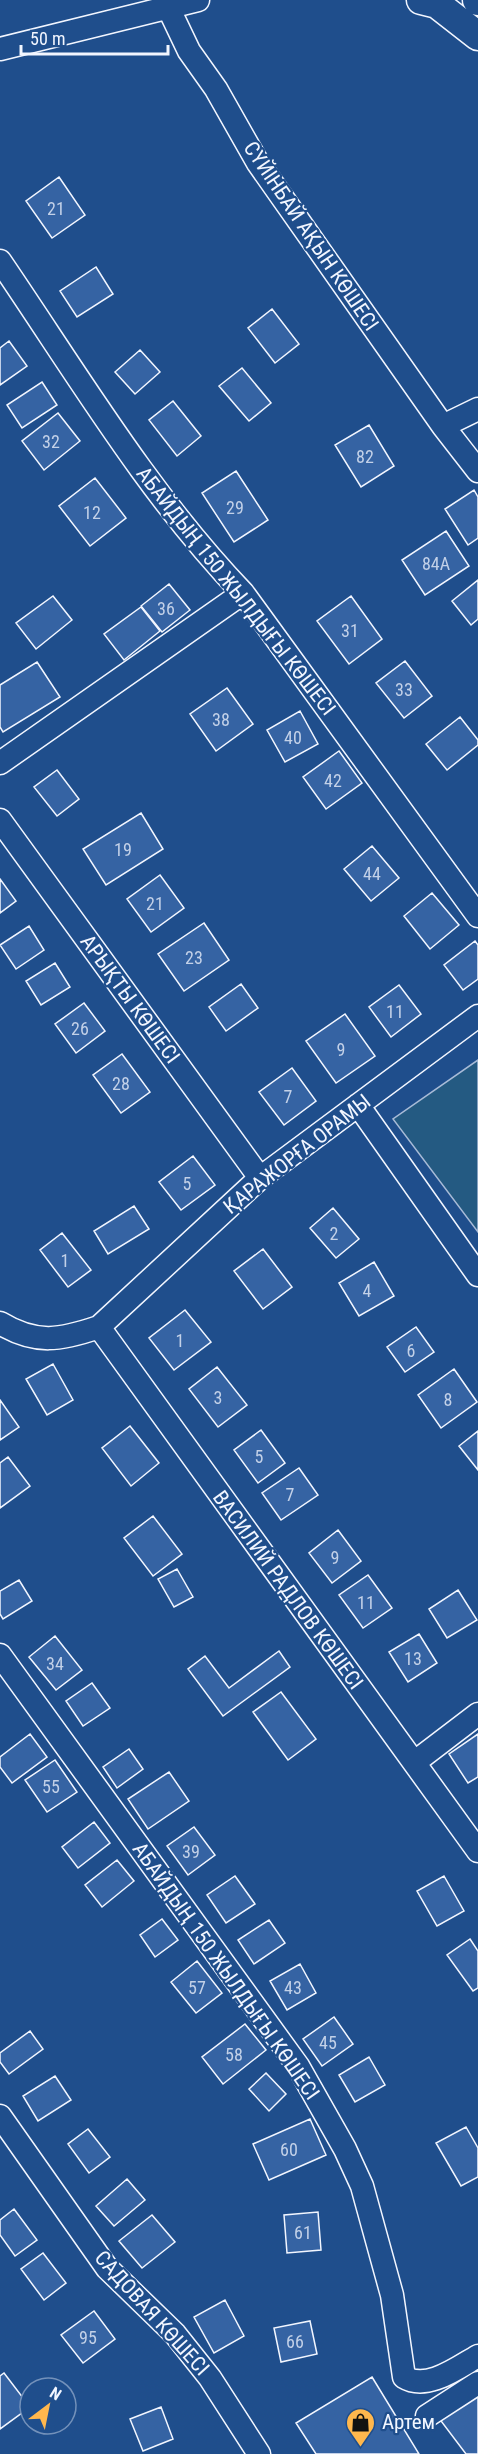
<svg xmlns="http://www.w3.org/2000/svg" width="478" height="2454" font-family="'Roboto Condensed',sans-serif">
	<rect width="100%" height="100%" fill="#1f4e8c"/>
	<path fill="#245a82" stroke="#a8bbd7" stroke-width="1.5" d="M478,1060V1232L393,1119Z"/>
	<path fill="#3563a3" stroke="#f2f6ff" stroke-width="1.5" d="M59,177L85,215L52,238L26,201Z
		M96,267L113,294L77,317L60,291Z
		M272,309L299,344L275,363L248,328Z
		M9,341L27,366L0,385V348Z
		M140,350L160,372L135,394L115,372Z
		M242,368L271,403L249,421L219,386Z
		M42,382L57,405L22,428L7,405Z
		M173,401L201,436L177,456L149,420Z
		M58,413L80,441L44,470L22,441Z
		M369,425L394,466L361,487L335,445Z
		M236,471L268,520L234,542L202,493Z
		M95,478L126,518L90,546L59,506Z
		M474,490L478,497V538L468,545L445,509Z
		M446,531L469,566L425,595L402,560Z
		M478,580V619L471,625L452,601Z
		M169,584L190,610L162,632L141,606Z
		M53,596L72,620L36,649L16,623Z
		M351,596L382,639L349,664L317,621Z
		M141,607L160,631L124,660L104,634Z
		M405,661L432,696L404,718L376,683Z
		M37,662L60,697L3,732L0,727V685Z
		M227,688L253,724L216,751L190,714Z
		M300,711L318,744L285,762L267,730Z
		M460,717L478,740V745L447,770L426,744Z
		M339,751L362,783L326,809L303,777Z
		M57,770L79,799L57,816L34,787Z
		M141,813L163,849L106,885L83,849Z
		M372,846L399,878L371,901L344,869Z
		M160,875L184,908L151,932L127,899Z
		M0,879L16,901L0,913Z
		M432,893L459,925L430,949L404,916Z
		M204,923L229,960L184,991L158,954Z
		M29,926L44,950L16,969L0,945Z
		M475,941L478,945V979L463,990L444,965Z
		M55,963L70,987L41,1005L26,981Z
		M241,984L258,1008L226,1031L209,1007Z
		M399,985L421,1014L391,1037L369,1007Z
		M84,1003L105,1031L76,1053L55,1024Z
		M345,1014L375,1056L336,1083L306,1041Z
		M122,1054L150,1092L121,1113L93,1075Z
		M292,1068L316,1101L284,1125L259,1092Z
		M193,1156L215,1185L181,1210L159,1182Z
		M134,1206L149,1229L108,1254L94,1231Z
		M333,1208L359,1239L336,1258L310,1228Z
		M62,1233L91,1270L68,1287L40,1250Z
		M263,1249L292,1287L263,1309L234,1271Z
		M374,1262L394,1296L359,1316L339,1283Z
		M185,1310L211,1342L174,1370L149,1338Z
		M416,1327L434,1352L405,1372L387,1347Z
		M53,1364L73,1400L47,1415L26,1379Z
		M217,1367L247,1405L218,1427L189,1389Z
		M454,1369L477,1402L441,1428L418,1395Z
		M0,1400L19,1427L0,1440Z
		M130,1426L159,1463L131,1486L102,1448Z
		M261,1430L285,1463L258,1483L234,1450Z
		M478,1431V1470L459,1446Z
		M8,1457L30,1486L0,1508V1463Z
		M299,1468L318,1495L281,1520L262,1493Z
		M153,1516L182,1554L153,1576L124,1538Z
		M338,1530L361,1561L332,1583L309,1553Z
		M177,1569L193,1597L174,1607L158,1579Z
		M368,1575L392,1608L363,1628L339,1595Z
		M19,1580L32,1601L3,1619L0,1614V1591Z
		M458,1590L477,1620L447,1638L429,1609Z
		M419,1634L437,1663L408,1682L389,1652Z
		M55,1636L82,1670L56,1690L29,1657Z
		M279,1651L290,1667L223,1716L188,1669L205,1656L229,1688Z
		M92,1683L110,1708L83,1726L66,1701Z
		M281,1692L316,1739L288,1760L253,1712Z
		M30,1734L47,1757L12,1783L0,1767V1757Z
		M478,1734V1777L468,1783L449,1754Z
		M129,1749L143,1769L117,1788L103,1767Z
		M55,1760L77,1792L47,1812L25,1780Z
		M169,1772L189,1801L148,1829L128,1799Z
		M94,1822L110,1843L78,1868L62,1847Z
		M194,1827L215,1855L188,1875L167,1846Z
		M117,1860L134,1881L102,1907L85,1885Z
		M235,1876L255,1904L226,1923L207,1895Z
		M444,1876L464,1911L437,1926L417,1891Z
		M162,1919L178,1940L155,1957L140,1935Z
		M269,1920L285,1943L254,1964L238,1940Z
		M470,1939L478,1951V1988L473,1991L447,1955Z
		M197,1961L222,1993L196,2013L171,1982Z
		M300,1964L316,1993L287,2010L270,1981Z
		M334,2017L353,2044L322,2066L303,2039Z
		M245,2024L266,2050L223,2084L202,2057Z
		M30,2031L43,2049L9,2074L0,2062V2053Z
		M369,2057L385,2085L355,2102L339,2075Z
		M266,2073L286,2094L269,2111L249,2089Z
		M55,2076L71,2100L38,2121L23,2096Z
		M310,2119L326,2155L269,2180L253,2144Z
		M466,2127L478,2148V2177L461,2186L436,2143Z
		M88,2129L110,2157L89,2173L68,2144Z
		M127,2179L145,2200L114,2226L96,2206Z
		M14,2209L37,2240L15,2256L0,2235V2220Z
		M318,2212L321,2250L287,2253L284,2215Z
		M152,2215L175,2242L142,2268L119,2241Z
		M43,2253L66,2283L44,2300L21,2269Z
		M225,2300L244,2336L214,2353L194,2317Z
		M94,2311L115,2339L83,2363L61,2335Z
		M310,2321L317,2354L281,2362L274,2328Z
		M4,2373L30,2407L0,2429V2376Z
		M372,2377L419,2454H316L296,2423Z
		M478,2387V2454H466L438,2417Z
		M161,2407L173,2439L143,2451L130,2419Z"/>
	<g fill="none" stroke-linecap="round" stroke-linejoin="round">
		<defs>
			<path id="minor" d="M168,7L189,51L216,89L258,163L443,426L478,409
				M0,49L198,0
				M0,261C77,374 148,494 243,593L478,916
				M443,426L478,471
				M0,763L243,593
				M0,820L260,1178
				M358,1105L478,1275
				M0,1323C36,1345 61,1340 99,1327L260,1178L478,1016
				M99,1327L478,1851
				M0,1655L298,2066L345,2149L362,2186L392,2295L404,2377C427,2391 457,2368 478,2356
				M415,1762L478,1714
				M0,2116L107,2268L175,2334L210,2378L259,2454
				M427,2416L478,2383"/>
			<path id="major" d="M421,0L437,4L478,36
				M477,0L478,1"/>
		</defs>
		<use href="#minor" stroke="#f2f6ff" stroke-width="25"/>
		<use href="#major" stroke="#f2f6ff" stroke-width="31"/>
		<use href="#minor" stroke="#1f4e8c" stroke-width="22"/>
		<use href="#major" stroke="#1f4e8c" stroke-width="28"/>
	</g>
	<defs>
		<symbol id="shop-pin" viewBox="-11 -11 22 30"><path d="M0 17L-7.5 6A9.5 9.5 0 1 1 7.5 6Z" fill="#ffb74d" stroke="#1f4e8c"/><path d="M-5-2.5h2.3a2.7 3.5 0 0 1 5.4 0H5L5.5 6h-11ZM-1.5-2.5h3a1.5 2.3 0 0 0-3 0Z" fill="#111"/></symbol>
	</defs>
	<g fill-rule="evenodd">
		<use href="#shop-pin" x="344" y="2406" width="33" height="45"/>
	</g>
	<g text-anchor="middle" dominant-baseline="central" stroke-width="4.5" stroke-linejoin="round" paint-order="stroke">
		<g font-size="18" fill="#c3d1e8">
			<text x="56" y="208">21</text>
			<text x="51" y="441">32</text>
			<text x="365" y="456">82</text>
			<text x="235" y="507">29</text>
			<text x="92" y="512">12</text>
			<text x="436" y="563">84А</text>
			<text x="166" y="608">36</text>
			<text x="350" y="630">31</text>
			<text x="404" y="689">33</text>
			<text x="221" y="719">38</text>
			<text x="293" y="737">40</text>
			<text x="333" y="780">42</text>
			<text x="123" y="849">19</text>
			<text x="372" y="873">44</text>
			<text x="155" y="903">21</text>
			<text x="194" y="957">23</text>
			<text x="395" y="1011">11</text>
			<text x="80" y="1028">26</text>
			<text x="341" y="1049">9</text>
			<text x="121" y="1083">28</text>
			<text x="288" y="1096">7</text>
			<text x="187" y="1183">5</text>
			<text x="334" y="1233">2</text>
			<text x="65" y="1260">1</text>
			<text x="367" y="1290">4</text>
			<text x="180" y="1340">1</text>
			<text x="411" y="1350">6</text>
			<text x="218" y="1397">3</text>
			<text x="448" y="1399">8</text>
			<text x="259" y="1456">5</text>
			<text x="290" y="1494">7</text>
			<text x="335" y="1557">9</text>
			<text x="366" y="1602">11</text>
			<text x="413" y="1658">13</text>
			<text x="55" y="1663">34</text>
			<text x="51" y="1786">55</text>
			<text x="191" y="1851">39</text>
			<text x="197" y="1987">57</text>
			<text x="293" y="1987">43</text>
			<text x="328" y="2042">45</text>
			<text x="234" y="2054">58</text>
			<text x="289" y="2149">60</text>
			<text x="303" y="2232">61</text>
			<text x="88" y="2337">95</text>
			<text x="295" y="2341">66</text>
		</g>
		<g font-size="21" fill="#f2f6ff" stroke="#1f4e8c">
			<text transform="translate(311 236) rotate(56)">СҮЙІНБАЙ АҚЫН КӨШЕСІ</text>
			<text transform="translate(236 591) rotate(52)">АБАЙДЫҢ 150 ЖЫЛДЫҒЫ КӨШЕСІ</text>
			<text transform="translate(130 999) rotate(54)">АРЫҚТЫ КӨШЕСІ</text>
			<text transform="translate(297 1154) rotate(-38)">ҚАРАЖОРҒА ОРАМЫ</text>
			<text transform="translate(288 1590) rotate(54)">ВАСИЛИЙ РАДЛОВ КӨШЕСІ</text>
			<text transform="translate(226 1971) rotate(55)">АБАЙДЫҢ 150 ЖЫЛДЫҒЫ КӨШЕСІ</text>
			<text transform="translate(152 2313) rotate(48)">САДОВАЯ КӨШЕСІ</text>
		</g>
		<g font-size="21" fill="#f2f6ff" stroke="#1f4e8c" text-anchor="start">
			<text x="382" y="2422">Артем</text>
		</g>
	</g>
	<g transform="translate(48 2406) rotate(32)"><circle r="28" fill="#1f4e8c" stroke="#7391ba" stroke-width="1.5"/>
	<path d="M0-4.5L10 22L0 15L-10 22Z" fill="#ffb74d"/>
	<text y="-9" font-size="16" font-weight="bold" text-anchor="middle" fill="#f2f6ff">N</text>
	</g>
	<path d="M21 45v9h147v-9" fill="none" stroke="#f2f6ff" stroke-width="3"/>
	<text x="30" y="45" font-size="18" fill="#f2f6ff" stroke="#1f4e8c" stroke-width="4.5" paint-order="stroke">50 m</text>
</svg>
